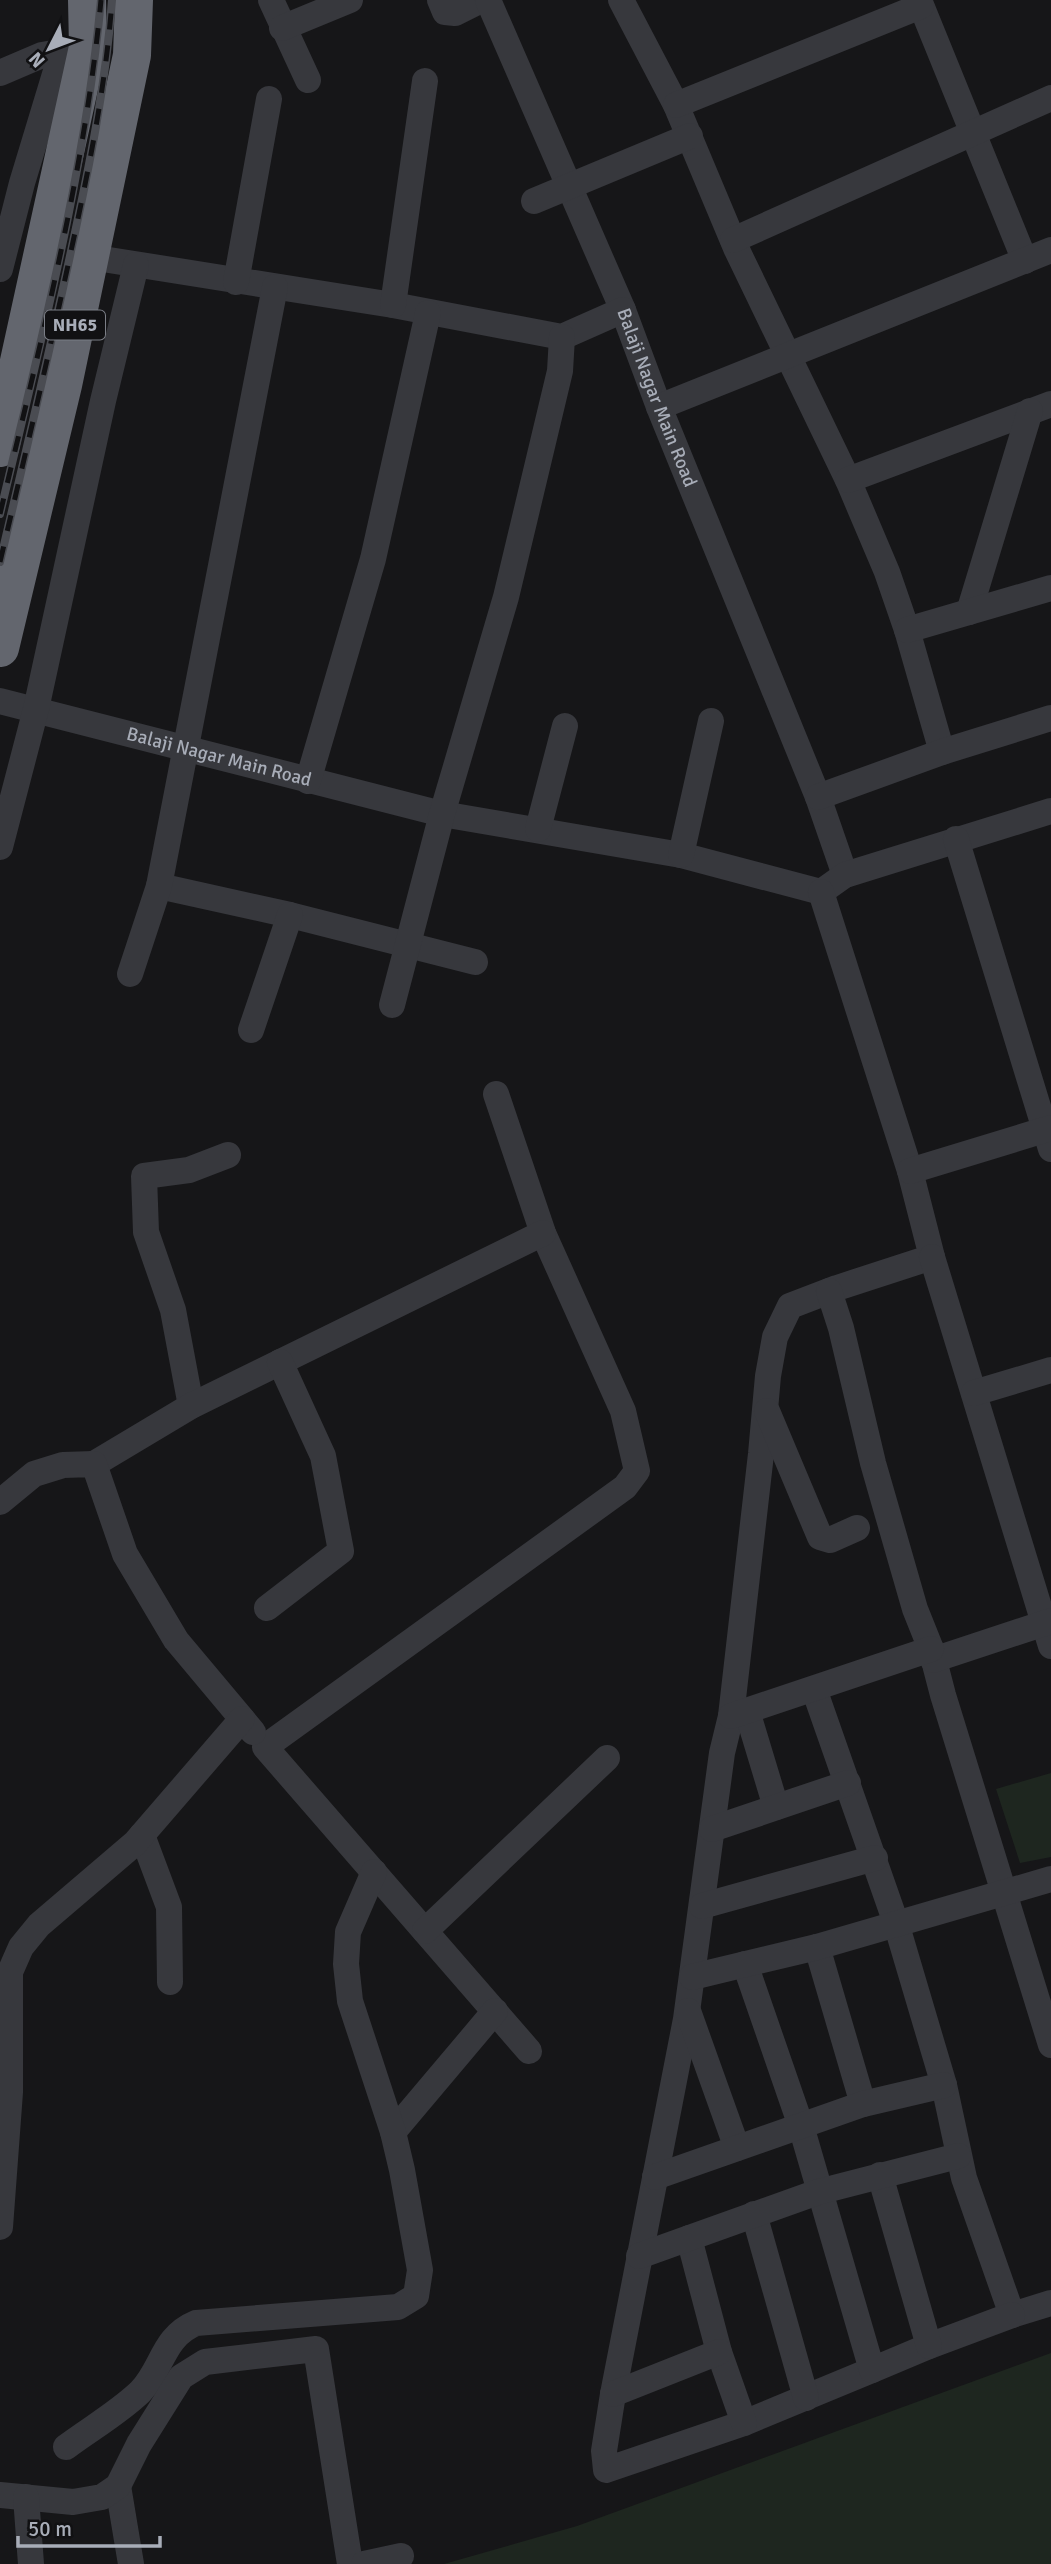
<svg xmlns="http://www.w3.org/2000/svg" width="1051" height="2564" font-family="Signika,sans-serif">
	<rect width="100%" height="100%" fill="#161618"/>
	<path fill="#1e261f" d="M1051,1773V1857L1020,1863L996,1789Z
		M1051,2353V2564H444L577,2526Z"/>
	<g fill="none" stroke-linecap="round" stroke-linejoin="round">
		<g stroke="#37383d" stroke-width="26">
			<path d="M271,0L308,80"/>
			<path d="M440,0L445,12L455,13L481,0"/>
			<path id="s1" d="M488,0L623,310L659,407L818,797L845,875"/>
			<path d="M621,0L676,105L736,248L848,480L887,572L907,630L942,752"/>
			<path d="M919,0L1025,261"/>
			<path d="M282,28L350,0"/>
			<path d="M0,73L42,55L76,49"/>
			<path d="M676,105L921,6"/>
			<path d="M534,201L690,136"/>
			<path d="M733,240L1051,98"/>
			<path d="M90,257L393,305L562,337L623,310"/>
			<path d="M0,269L22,183L62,51"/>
			<path d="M236,282L269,99"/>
			<path d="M393,305L425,81"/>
			<path d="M659,407L1051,250"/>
			<path d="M848,480L1051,404"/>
			<path d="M969,612L1030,411"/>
			<path d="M907,630L1051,588"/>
			<path id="s2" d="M0,701L442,814L681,855L821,892L845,875L1051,811"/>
			<path d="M308,781L373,559L428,313"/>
			<path d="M818,797L942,752L1051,718"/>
			<path d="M538,829L565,726"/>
			<path d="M956,839L1051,1149"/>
			<path d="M0,847L36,709L103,401L136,265"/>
			<path d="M681,855L711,721"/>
			<path d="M159,886L290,915L475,962"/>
			<path d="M821,892L910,1171L932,1257L837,1288L790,1306L775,1337L768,1376L761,1454L731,1716L722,1753L686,2019L613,2394L604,2451L606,2470L744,2423L872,2370"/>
			<path d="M130,974L159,886L275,287"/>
			<path d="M392,1005L442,814L506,597L560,371L562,337"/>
			<path d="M251,1030L290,915"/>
			<path d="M496,1094L543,1233L623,1411L637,1471L625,1487L265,1747L529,2051"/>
			<path d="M910,1171L1051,1128"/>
			<path d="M932,1257L1051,1646"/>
			<path d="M829,1291L841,1328L873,1463L915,1609L931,1649L943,1695L1051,2045"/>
			<path d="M974,1393L1051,1370"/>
			<path d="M191,1406L173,1310L146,1232L144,1176L189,1170L228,1155"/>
			<path d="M767,1411L820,1537L830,1540L857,1528"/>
			<path d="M94,1464L191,1406L543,1233"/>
			<path d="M0,1502L34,1474L63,1465L94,1464L125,1554L176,1640L253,1732"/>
			<path d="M267,1608L341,1551L323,1456L280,1362"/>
			<path d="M933,1660L1051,1621"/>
			<path d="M814,1689L896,1923L944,2085L964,2178L1012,2315L1051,2303"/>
			<path d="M747,1711L776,1807"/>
			<path d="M731,1716L931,1649"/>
			<path d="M712,1829L848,1783"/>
			<path d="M142,1835L169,1907L170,1982"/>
			<path d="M702,1906L875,1858"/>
			<path d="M425,1931L607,1758"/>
			<path d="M817,1947L863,2104"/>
			<path d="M745,1964L801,2126L872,2370L929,2346L1012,2315"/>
			<path d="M692,1977L817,1947L1051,1879"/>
			<path d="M688,2011L737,2148"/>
			<path d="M393,2132L495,2011"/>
			<path d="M880,2175L929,2346"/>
			<path d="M655,2177L863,2104L944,2085"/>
			<path d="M754,2214L806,2398"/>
			<path d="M0,2227L10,2092V1972L21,1947L39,1925L135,1843L242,1719"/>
			<path d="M689,2238L719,2352L744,2423"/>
			<path d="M639,2256L818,2192L958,2156"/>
			<path d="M613,2394L719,2352"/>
			<path d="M66,2447C90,2429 118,2413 140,2392C163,2369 162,2337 196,2323L398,2307L416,2296L420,2270L402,2170L393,2132L350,2001L346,1964L348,1932L374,1872"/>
			<path d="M118,2486L131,2564"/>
			<path d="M0,2495L73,2502L102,2497L118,2486L139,2444L181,2377L205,2362L316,2349L350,2564"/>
			<path d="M26,2497L31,2564"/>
			<path d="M364,2564L401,2556"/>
		</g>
		<path stroke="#63666e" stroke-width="38" d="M0,448L88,47L87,0
			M0,648L63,385L132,55L134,0"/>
		<defs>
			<path id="rail" d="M0,514C40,344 85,173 101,0
				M0,562C24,459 49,355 71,251C89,168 106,85 112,0"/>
		</defs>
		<use href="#rail" stroke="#4a4c52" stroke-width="8"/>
		<use href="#rail" stroke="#111113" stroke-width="5" stroke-dasharray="16" stroke-linecap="butt"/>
	</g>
	<g text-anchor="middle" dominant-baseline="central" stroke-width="6" stroke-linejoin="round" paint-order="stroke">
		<rect fill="#111113" stroke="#7b7e86" stroke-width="2" x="45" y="310.5" width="60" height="29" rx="5"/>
		<g font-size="18" font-weight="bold" fill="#a8adb8">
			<text x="75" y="325">NH65</text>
		</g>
		<g font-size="19" fill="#a8adb8" stroke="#111113">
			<text stroke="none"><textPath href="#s1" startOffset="432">Balaji Nagar Main Road</textPath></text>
			<text stroke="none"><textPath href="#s2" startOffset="226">Balaji Nagar Main Road</textPath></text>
		</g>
	</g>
	<g transform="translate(49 49) rotate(228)" stroke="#111113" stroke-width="5" paint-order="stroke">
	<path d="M0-5L12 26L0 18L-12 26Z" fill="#a8adb8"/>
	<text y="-10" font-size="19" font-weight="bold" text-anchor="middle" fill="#a8adb8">N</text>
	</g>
	<path d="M18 2536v10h142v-10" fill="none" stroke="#a8adb8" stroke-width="3.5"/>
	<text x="28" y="2536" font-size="21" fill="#a8adb8" stroke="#111113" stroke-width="5" paint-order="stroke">50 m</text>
</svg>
